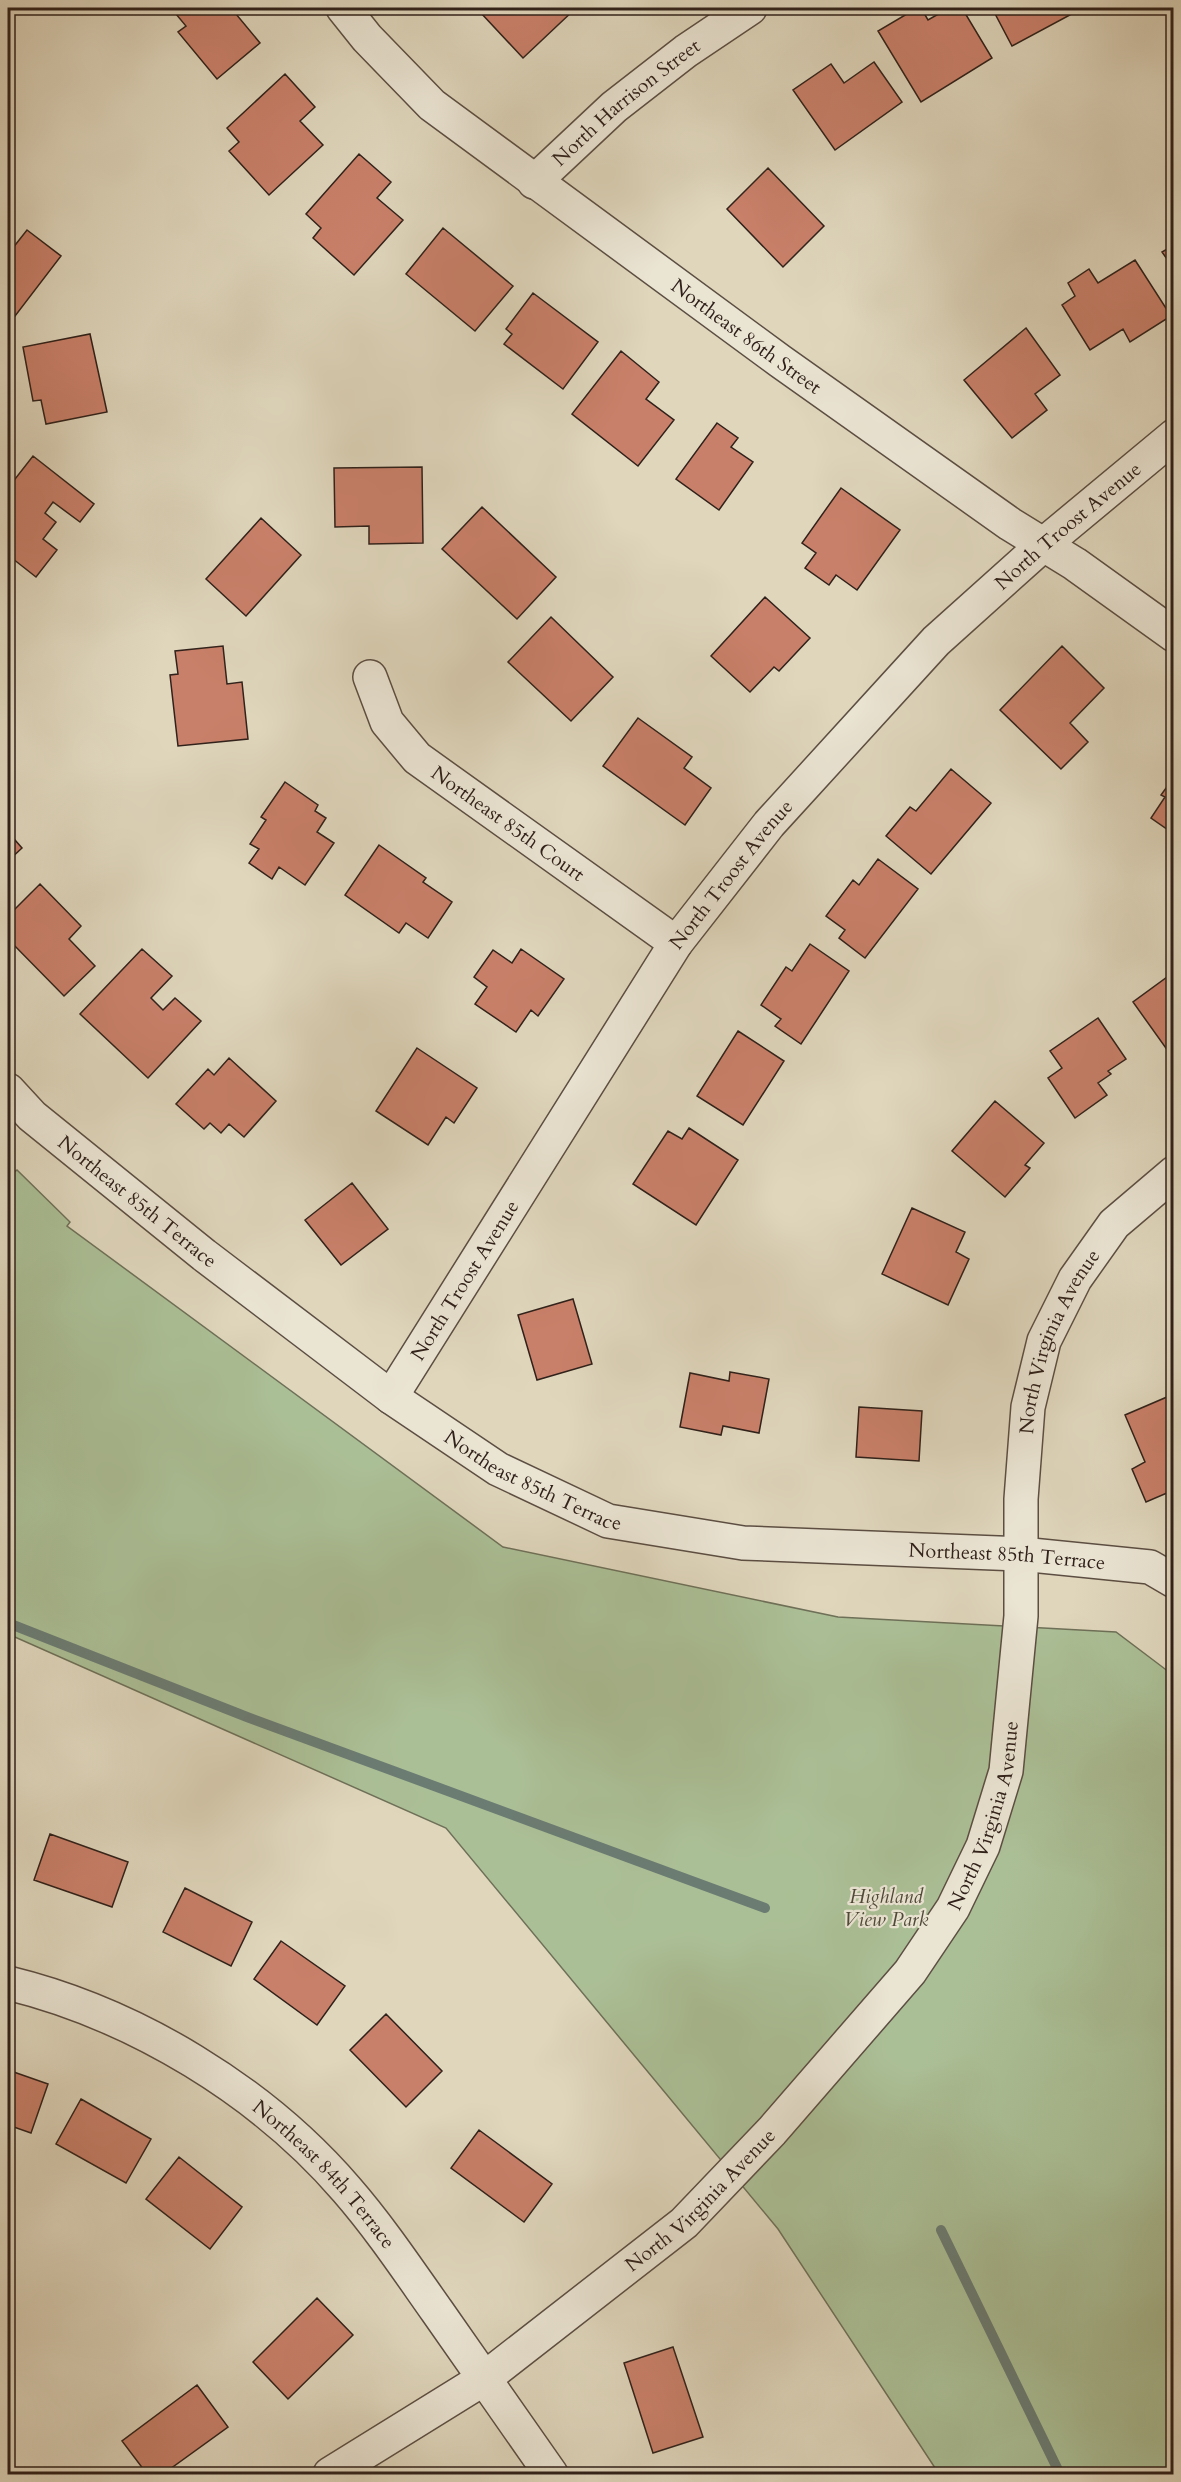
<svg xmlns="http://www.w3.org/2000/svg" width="1181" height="2482" font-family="Cardo,serif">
	<rect width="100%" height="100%" fill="#dfd6bc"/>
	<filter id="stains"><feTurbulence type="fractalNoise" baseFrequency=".00333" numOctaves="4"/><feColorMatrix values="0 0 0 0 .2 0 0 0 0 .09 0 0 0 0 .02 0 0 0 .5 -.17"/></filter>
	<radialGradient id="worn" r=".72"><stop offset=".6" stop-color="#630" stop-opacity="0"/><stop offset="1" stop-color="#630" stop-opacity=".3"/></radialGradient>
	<path fill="#abbf96" stroke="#6e7058" stroke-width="1.5" d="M8,1169L12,1174L17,1170L70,1222L67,1226L503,1547L838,1617L1116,1632L1173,1675V2474H939L778,2229L446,1828L8,1634Z"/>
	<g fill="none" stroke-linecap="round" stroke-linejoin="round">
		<path stroke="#6b7c73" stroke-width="10" d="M8,1623L247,1717L765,1908
			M941,2230L1060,2474"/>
	</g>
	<path fill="#c9806a" stroke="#30211a" stroke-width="1.5" d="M171,8H231L260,43L217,79L178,32L186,26Z
		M487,8H576L523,58L481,13Z
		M917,8H921L928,20L949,8H962L992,58L921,102L878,31Z
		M992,8H1081V9L1012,46Z
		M874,62L902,102L835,150L793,90L831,64L844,83Z
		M285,74L315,107L300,121L323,145L269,195L229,151L239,142L227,128Z
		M359,154L391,182L377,198L403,220L354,275L313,238L321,228L306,214Z
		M768,168L824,226L783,267L727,209Z
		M443,228L513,286L475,331L406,274Z
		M27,230L61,256L12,320L8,317V245L12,249Z
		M1174,245V269L1162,252Z
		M1135,260L1171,316L1130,342L1123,329L1090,350L1062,305L1075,296L1068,283L1089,269L1098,283Z
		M533,293L598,342L563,389L504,344L512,334L506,329Z
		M1026,328L1060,375L1035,394L1047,410L1012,438L964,380Z
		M90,334L107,412L46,424L41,400L33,401L23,347Z
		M621,351L659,382L646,399L674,420L638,466L572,414Z
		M717,423L738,438L731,447L753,462L719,510L676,479Z
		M33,456L94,504L80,522L53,502L45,513L56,522L43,539L57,550L36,577L8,555V488Z
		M422,467L423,543L369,544V526L335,527L334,468Z
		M841,488L900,530L857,590L836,575L829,585L805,568L816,553L802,543Z
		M482,507L556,577L517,619L442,549Z
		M261,518L301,555L246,616L206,579Z
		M765,597L810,638L779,671L774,667L750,692L711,656Z
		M551,617L613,677L571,721L508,662Z
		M223,646L227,684L242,682L248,739L178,746L170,675L178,674L175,651Z
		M1062,646L1104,688L1070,723L1088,742L1061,769L1000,710Z
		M638,718L692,757L684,768L711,788L685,825L603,766Z
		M951,769L991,803L931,874L886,836L910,807L916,811Z
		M1174,777V834L1151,818L1165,797L1161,795Z
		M285,782L318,805L315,811L326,818L317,832L334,843L305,885L279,867L272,879L249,863L259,849L250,844L266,820L261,817Z
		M8,832L22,848L8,861Z
		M379,845L426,878L423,882L452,902L428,938L406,923L399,933L345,895Z
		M878,859L918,889L865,958L839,938L845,930L826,916L853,880L859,885Z
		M40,884L81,926L69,939L95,966L64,996L8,939V916Z
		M810,944L849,971L801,1044L775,1026L781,1019L761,1005L786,967L792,971Z
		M142,949L172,976L151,998L163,1010L175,998L201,1021L148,1078L80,1014Z
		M521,949L564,979L538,1016L531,1010L516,1032L475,1004L487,987L474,977L493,950L512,963Z
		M1174,972V1047L1168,1051L1133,1002Z
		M1098,1018L1126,1059L1108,1071L1111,1074L1098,1083L1107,1095L1075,1118L1048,1078L1062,1068L1050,1051Z
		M738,1031L784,1061L743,1125L697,1096Z
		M417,1048L477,1088L454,1123L446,1117L428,1145L376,1111Z
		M229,1058L276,1101L244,1137L229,1124L221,1133L210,1123L204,1129L176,1104L208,1069L214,1075Z
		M995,1101L1044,1143L1025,1165L1030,1168L1005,1197L952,1151Z
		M689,1128L738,1160L696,1225L633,1184L668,1131L682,1139Z
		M352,1183L388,1229L341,1265L305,1220Z
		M912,1208L965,1232L956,1252L969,1259L948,1305L882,1274Z
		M573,1299L592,1364L537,1380L518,1315Z
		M730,1372L769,1379L759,1433L723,1426L721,1435L680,1427L690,1373L729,1381Z
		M1174,1394V1490L1146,1502L1132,1469L1145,1462L1125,1415Z
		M859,1407L922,1411L919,1461L856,1457Z
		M8,1821H12L8,1850Z
		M50,1834L128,1862L112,1907L34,1880Z
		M185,1888L252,1922L231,1966L163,1932Z
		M281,1941L345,1986L317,2025L254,1979Z
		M386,2014L442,2071L406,2107L350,2050Z
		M8,2070L48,2084L31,2133L8,2125Z
		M81,2099L151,2139L126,2183L56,2144Z
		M479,2130L552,2184L524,2222L451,2168Z
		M179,2157L242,2207L210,2249L146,2199Z
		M317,2298L353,2335L288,2399L253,2362Z
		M673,2347L703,2437L653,2453L624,2363Z
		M197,2385L228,2427L163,2474H147L122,2441Z"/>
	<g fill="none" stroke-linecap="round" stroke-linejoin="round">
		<defs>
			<g id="minor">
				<path id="s1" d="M343,8L367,38L432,105L780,361L1010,524L1075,564L1174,635"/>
				<path id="s2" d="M534,182L614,107L686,51L750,8"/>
				<path id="s3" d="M370,677L387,722L417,758L676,943"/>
				<path id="s4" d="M8,1090L32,1116L204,1255L391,1397L498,1469L608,1521L743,1543L1021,1554L1150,1567L1174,1581"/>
				<path id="s5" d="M391,1397L676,943L769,824L936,641L1044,544L1174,436"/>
				<path id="s6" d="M8,1983C135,2014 262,2091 347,2190C380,2228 408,2270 437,2311C475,2365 513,2420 551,2474"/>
				<path id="s7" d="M330,2474L485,2378L684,2223L772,2131L910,1972L953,1908L983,1846L1006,1771L1021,1616V1499L1028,1407L1044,1341L1075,1279L1114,1224L1174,1173"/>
			</g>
		</defs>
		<use href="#minor" stroke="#5c4e42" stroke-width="36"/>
		<use href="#minor" stroke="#eae4d3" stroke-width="33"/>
	</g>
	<g text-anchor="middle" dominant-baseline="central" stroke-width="4.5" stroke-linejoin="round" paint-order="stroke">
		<g font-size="20" fill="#30211a" stroke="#eae4d3">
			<text stroke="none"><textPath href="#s2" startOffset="122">North Harrison Street</textPath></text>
			<text stroke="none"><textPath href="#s1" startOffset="522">Northeast 86th Street</textPath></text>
			<text stroke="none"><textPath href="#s5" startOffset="1110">North Troost Avenue</textPath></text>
			<text stroke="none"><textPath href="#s3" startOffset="207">Northeast 85th Court</textPath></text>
			<text stroke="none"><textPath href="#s5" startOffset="624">North Troost Avenue</textPath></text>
			<text stroke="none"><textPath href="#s4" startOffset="171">Northeast 85th Terrace</textPath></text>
			<text stroke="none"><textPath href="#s5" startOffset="138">North Troost Avenue</textPath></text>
			<text stroke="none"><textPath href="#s7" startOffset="1434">North Virginia Avenue</textPath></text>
			<text stroke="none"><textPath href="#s4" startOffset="657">Northeast 85th Terrace</textPath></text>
			<text stroke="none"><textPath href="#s4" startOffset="1143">Northeast 85th Terrace</textPath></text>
			<text stroke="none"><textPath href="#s7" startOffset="948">North Virginia Avenue</textPath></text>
			<text stroke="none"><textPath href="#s6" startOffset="376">Northeast 84th Terrace</textPath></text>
			<text stroke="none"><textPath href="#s7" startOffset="462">North Virginia Avenue</textPath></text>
		</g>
		<g font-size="20" font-style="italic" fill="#4f4839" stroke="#eae4d3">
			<text x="886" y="1896">Highland<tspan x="886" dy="23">View Park</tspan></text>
		</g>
	</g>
	<rect width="1181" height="2482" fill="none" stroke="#dfd6bc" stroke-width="30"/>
	<rect x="9" y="9" width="1163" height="2464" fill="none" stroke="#30211a" stroke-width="3"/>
	<rect x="15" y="15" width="1151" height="2452" fill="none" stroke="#30211a" stroke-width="1.5"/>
	<rect width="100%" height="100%" filter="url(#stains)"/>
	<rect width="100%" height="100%" fill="url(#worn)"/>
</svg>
